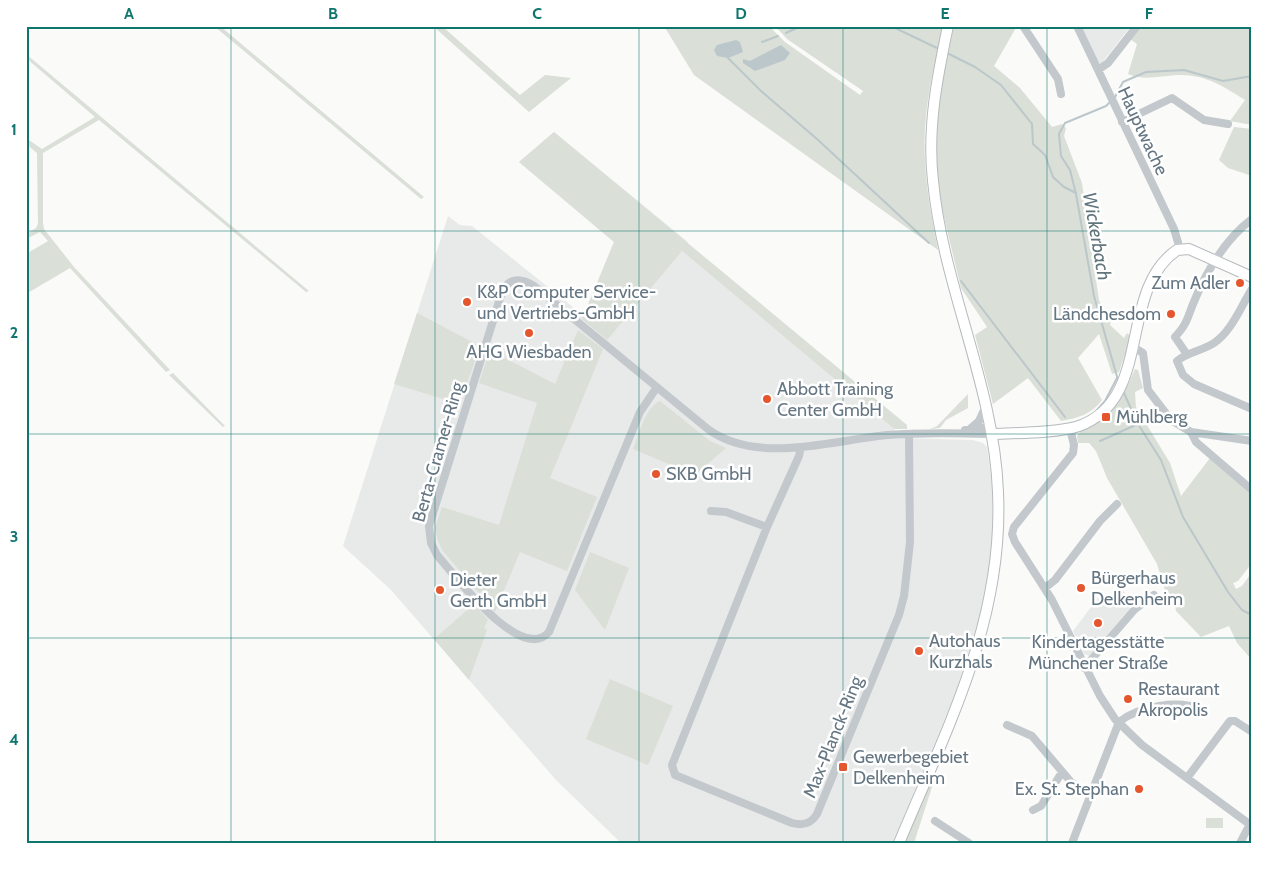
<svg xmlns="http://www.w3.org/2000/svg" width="1278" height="869" font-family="Cabin,sans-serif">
	<rect width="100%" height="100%" fill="#fafaf8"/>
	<path fill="#e8e9e9" d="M1081,26H1131L1101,64L1098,62Z
		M554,132L688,242L682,251L894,429L901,438L973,440L983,443L987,447L993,490L992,548L985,600L956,692L893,843H621L556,780L391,590L343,546L448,216L460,225L472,226L584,316L614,242L519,162Z
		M1123,590L1131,607L1089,656L1084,654L1073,631L1097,599Z"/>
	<path fill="#dadfd7" d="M214,26H220L424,197L421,199Z
		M433,26H442L520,95L545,75L571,78L529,112Z
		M664,26H769L785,42L860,95L863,91L787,39L775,26H943C933,70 922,114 925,159C926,190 932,219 938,250L694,75Z
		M954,26H1017L994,66L1020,88L1052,127L1062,124L1066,128L1064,136L1082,183L1099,300L1105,312L1112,317L1110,325L1124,338L1127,333L1131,337L1119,372L1112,374L1099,334L1078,358L1102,400C1092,414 1078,418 1061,421L1028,378L993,404L975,335L987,327L961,288L942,209L937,174V108Z
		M1144,26L1252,28V125L1230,121L1245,100C1223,86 1205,74 1177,75C1160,76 1144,81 1128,74L1137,44L1130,39L1137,29Z
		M26,54L309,291L306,292L99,120L43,153V223L44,229L74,267L170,370L166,372L70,268L26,294V254L48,241L40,232L26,239V234L36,228L38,224L37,153L26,144V138L42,149L95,117L26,58Z
		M1234,127L1252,129V176L1228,168L1219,160Z
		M554,132L907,425V429H894L682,251L607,340L582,319L614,242L519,162Z
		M417,313L480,346L460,404L394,384Z
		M578,330L603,349L550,478L597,497L567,571L520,552L495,612L443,551L438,541L435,528L442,507L499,525L537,403L479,383L489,352L491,351L555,384Z
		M1135,369L1138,370L1143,388L1135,392L1136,407L1170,463L1181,496L1210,458L1252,494V563L1238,581L1233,583L1236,589L1242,586L1252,572V660L1237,643L1229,626L1201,637L1176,611L1175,605L1170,607L1157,564L1107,478L1096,451L1089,443H1078L1077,436C1082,427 1095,425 1103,419C1119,407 1127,387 1135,369Z
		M173,373L225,426L223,427L169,375Z
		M968,394V408L946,420L940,428L930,429L937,426Z
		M660,401L710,441L726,448L695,475L633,449C639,435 645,407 660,401Z
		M590,552L629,568L605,630L575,590Z
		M474,604L488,620L484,628L487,630L469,680L434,639Z
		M610,679L673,706L648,765L586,739Z
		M933,773L935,778L914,843H903Z
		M1206,818H1223V828H1206Z"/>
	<path fill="#bbc7cb" d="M736,40L740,42L743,52L728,58L717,56L714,50L717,45Z
		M781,45L790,53L785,60L755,71L743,63V59L750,61Z"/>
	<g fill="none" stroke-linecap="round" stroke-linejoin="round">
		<path stroke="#bbc7cb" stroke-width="2" d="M891,26L939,49
			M786,33L801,26
			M762,42L778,36
			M945,52L975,67L1001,85L1032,124L1033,144L1045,155L1053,177L1064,187L1076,193
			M728,58L761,91L817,139L929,243
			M1114,99L1123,82L1146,72L1184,70L1223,81L1252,76
			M1110,102L1106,106L1065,123L1059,134L1061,156L1070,170L1076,194L1094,296L1118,380
			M961,281L1065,417
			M1123,391L1138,424L1161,460L1183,517L1228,592L1242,610L1252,615
			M1097,410L1105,401L1117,378
			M1100,441L1138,424"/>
		<defs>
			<path id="major" d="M992,434C1015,433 1059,433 1079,426C1154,399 1117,291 1177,250L1189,249L1252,277
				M899,843C947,728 1004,620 998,492C994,385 943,287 933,181C927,128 937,78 948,26"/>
		</defs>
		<use href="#major" stroke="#b5babe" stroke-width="12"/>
		<path stroke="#c3c8cc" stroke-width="8" d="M1023,26L1058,79L1061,94
			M1077,26L1174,229L1180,249
			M1098,70L1108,63L1137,26
			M1122,122L1172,98L1204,120L1228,124
			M1252,289C1241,306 1232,331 1214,343C1202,351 1188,352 1177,361L1183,375L1194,384L1252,409
			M1133,347L1143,353L1148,390L1171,420L1191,432L1252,441
			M1186,353L1175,337C1187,324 1187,319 1193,304C1206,272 1224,240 1252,219
			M657,387L640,412L549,632C521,665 453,573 437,555L431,543L429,526L502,292C509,277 521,278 534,286L709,430C759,465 833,440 888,435C923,432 957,433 992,434
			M971,428L979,421L986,406
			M1070,429L1074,445L1073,453L1014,527L1012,534L1015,542L1052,600L1100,696L1115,719L1142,745L1252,826
			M965,430L990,427
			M1191,432L1196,442L1252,490
			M801,447L799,456L767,527L672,765L675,775L792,823C803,826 811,824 817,814L899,615L904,596L910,542L909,434
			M711,511L726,512L767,527
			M1045,588L1055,580L1100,521L1117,504
			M1084,668L1135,609L1154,595
			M1007,725L1032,736L1071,782L1092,796
			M1187,778L1230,721H1235L1252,732
			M1033,810L1041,806L1062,772
			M935,821L969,843
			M1072,843L1119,722C1139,706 1179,699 1202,710
			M1240,843L1250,824"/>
		<use href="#major" stroke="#fff" stroke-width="10"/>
	</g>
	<path fill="none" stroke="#0f766e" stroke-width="1" stroke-opacity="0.55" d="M231,26V843M435,26V843M639,26V843M843,26V843M1047,26V843M26,231H1252M26,434H1252M26,638H1252"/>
	<g fill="#e4572e" stroke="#fff" stroke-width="2">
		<circle cx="1240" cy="283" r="5"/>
		<circle cx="467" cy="302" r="5"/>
		<circle cx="1171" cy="314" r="5"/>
		<circle cx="529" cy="333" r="5"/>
		<circle cx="767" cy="399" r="5"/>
		<rect x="1101" y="412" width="10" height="10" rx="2.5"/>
		<circle cx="656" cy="474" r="5"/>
		<circle cx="1081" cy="588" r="5"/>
		<circle cx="440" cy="590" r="5"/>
		<circle cx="1098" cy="623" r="5"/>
		<circle cx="919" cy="651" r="5"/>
		<circle cx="1128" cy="699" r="5"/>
		<rect x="838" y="762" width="10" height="10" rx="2.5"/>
		<circle cx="1139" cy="789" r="5"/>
	</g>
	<g text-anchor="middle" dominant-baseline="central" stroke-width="5" stroke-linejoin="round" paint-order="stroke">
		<g font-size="18" fill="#657683" stroke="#fff">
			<text transform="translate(1143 131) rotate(65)">Hauptwache</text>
			<text transform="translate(438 452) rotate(-74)">Berta-Cramer-Ring</text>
			<text transform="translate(833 737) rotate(-68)">Max-Planck-Ring</text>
		</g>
		<g font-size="18" fill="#657683" stroke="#fff" text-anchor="start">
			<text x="1230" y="283" text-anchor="end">Zum Adler</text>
			<text x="477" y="292">K&amp;P Computer Service-<tspan x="477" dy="21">und Vertriebs-GmbH</tspan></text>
			<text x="1161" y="314" text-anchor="end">Ländchesdom</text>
			<text x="529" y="352" text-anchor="middle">AHG Wiesbaden</text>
			<text x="777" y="389">Abbott Training<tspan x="777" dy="21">Center GmbH</tspan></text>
			<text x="1116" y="417">Mühlberg</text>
			<text x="666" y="474">SKB GmbH</text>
			<text x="1091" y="578">Bürgerhaus<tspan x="1091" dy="21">Delkenheim</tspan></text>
			<text x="450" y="580">Dieter<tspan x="450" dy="21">Gerth GmbH</tspan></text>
			<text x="929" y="641">Autohaus<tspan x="929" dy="21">Kurzhals</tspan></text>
			<text x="1098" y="642" text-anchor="middle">Kindertagesstätte<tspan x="1098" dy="21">Münchener Straße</tspan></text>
			<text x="1138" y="689">Restaurant<tspan x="1138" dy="21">Akropolis</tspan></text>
			<text x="853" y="757">Gewerbegebiet<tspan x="853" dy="21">Delkenheim</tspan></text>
			<text x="1129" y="789" text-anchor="end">Ex. St. Stephan</text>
		</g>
		<g font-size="19" font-style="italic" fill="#60757c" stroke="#fff">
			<text transform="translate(1097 236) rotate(80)">Wickerbach</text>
		</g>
	</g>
	<rect width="1278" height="869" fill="none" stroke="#ffffff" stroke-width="55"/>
	<rect x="28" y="28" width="1222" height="814" fill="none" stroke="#0f766e" stroke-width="2"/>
	<g font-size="16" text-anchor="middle" font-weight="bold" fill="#0f766e">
		<text x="129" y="19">A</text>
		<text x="333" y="19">B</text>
		<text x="537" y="19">C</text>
		<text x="741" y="19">D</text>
		<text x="945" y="19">E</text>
		<text x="1149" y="19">F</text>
		<text x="14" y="135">1</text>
		<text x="14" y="338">2</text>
		<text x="14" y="542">3</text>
		<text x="14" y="745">4</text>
	</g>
</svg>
